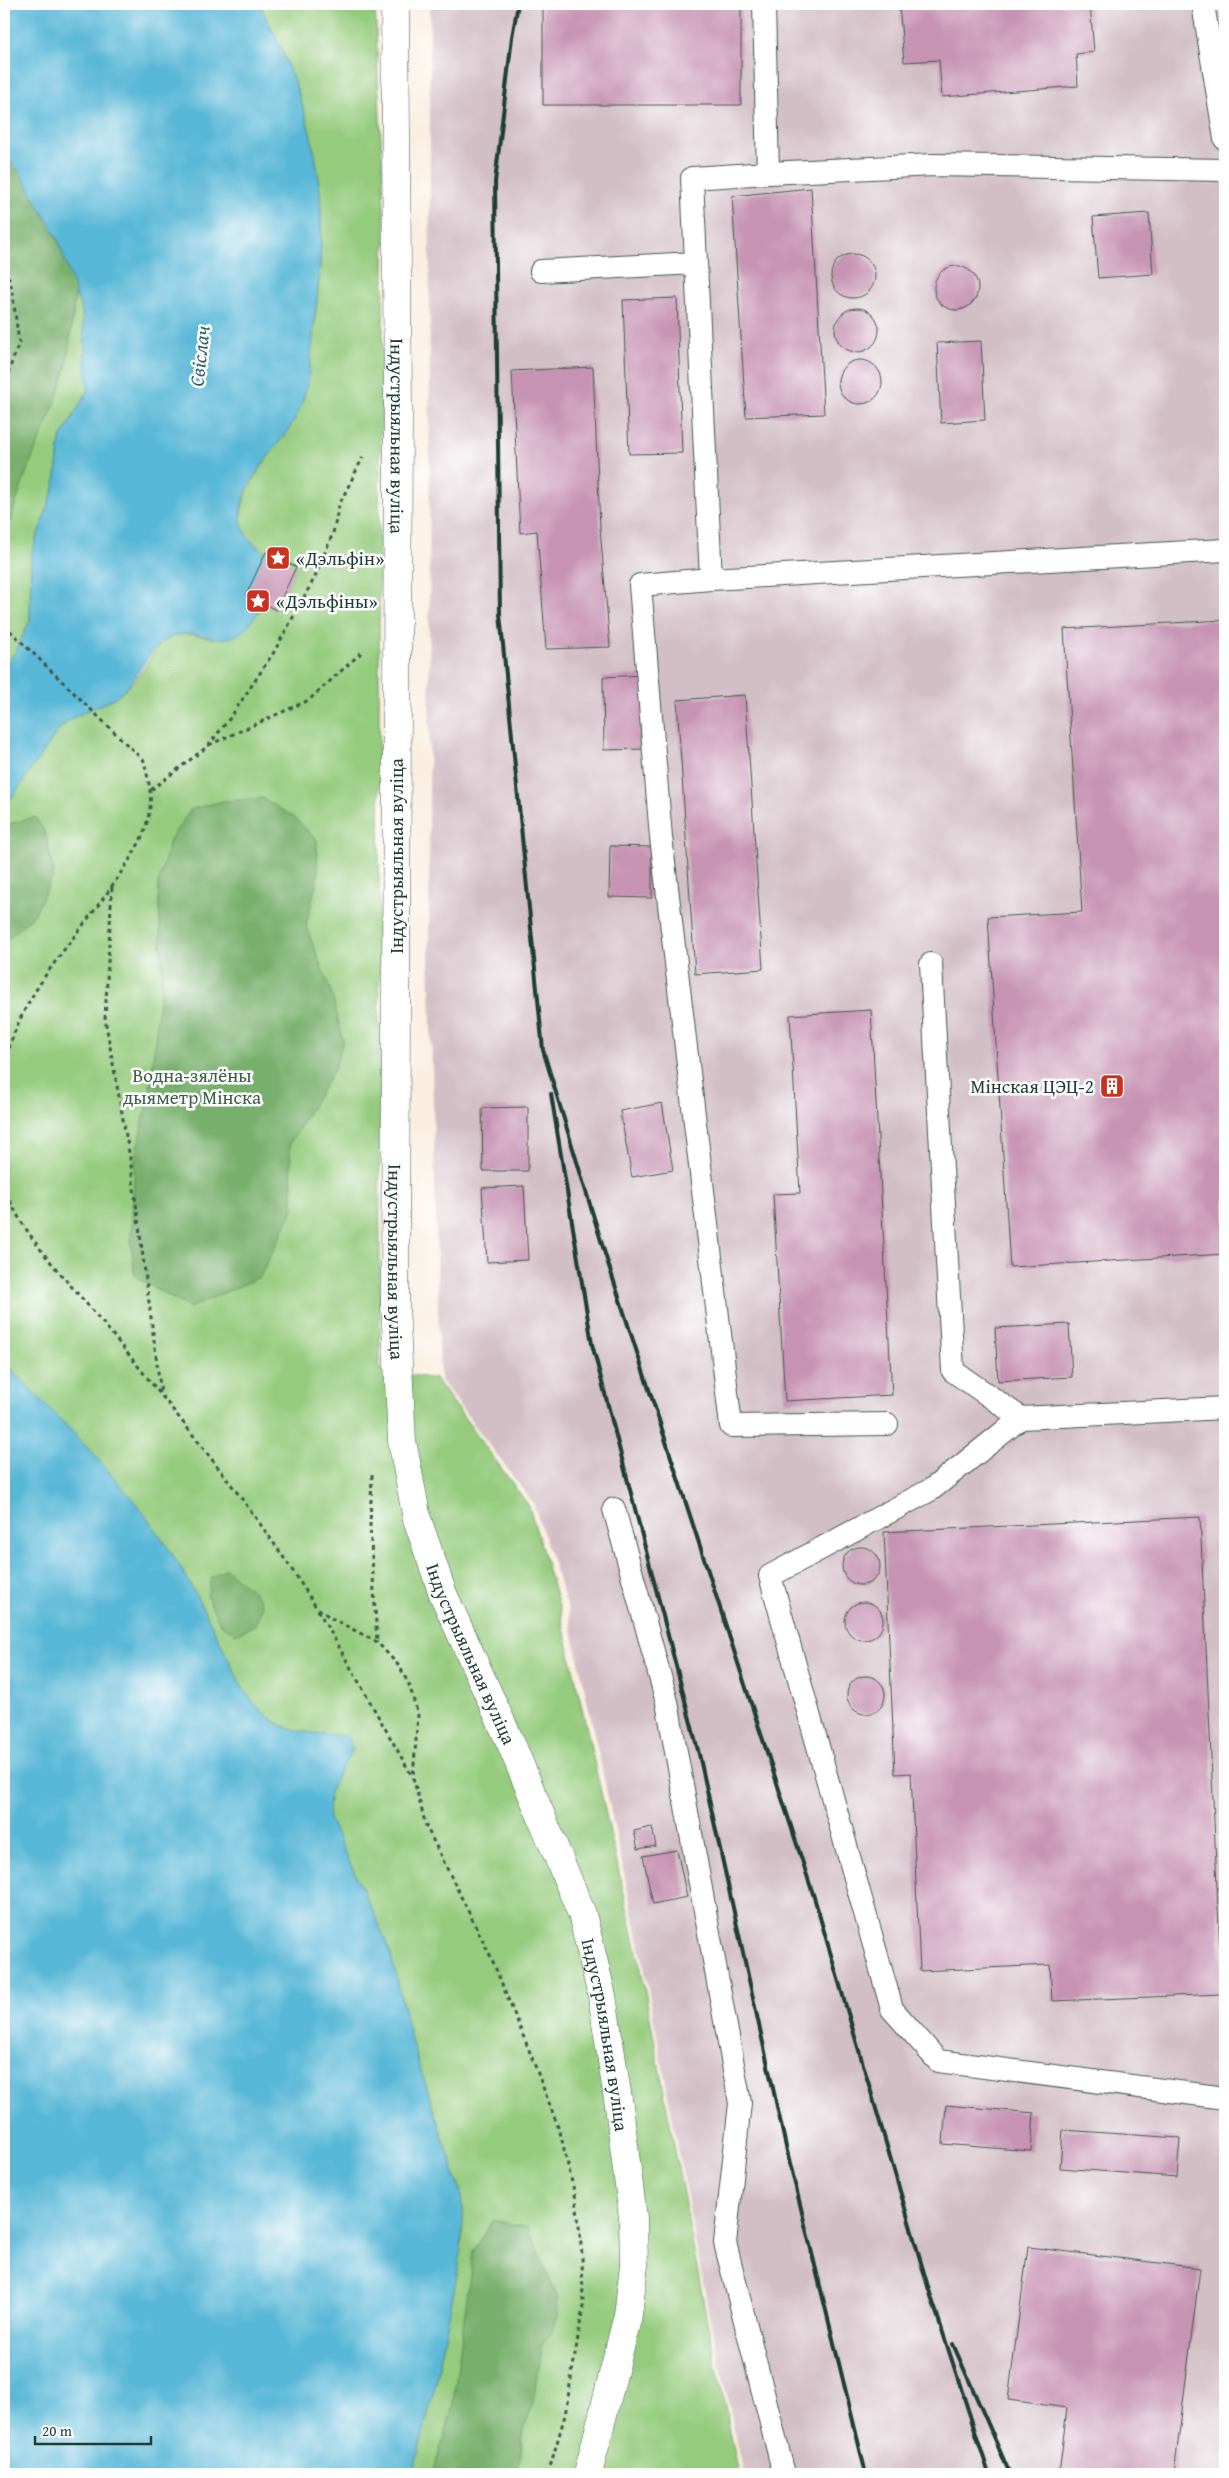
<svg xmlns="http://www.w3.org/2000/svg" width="1229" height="2478" font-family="'Gentium Book Plus',serif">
	<rect width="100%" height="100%" fill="#fff"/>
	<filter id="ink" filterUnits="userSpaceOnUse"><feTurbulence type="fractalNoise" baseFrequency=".02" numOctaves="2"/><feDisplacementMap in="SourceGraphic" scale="10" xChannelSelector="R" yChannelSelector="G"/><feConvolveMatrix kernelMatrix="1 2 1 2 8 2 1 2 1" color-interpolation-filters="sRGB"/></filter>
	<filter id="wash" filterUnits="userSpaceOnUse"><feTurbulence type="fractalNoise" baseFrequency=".0096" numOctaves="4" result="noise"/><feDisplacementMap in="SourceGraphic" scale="20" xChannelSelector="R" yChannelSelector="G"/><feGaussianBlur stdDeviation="1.12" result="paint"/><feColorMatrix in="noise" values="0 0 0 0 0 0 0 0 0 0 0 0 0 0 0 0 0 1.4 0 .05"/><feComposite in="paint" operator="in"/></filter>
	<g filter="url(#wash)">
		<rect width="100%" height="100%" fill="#f9eedf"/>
		<path fill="#d2bec5" d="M430,4H1225V2474H744L709,2315L644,1966L566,1602L533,1503L440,1379L429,948Z"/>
		<path fill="#95cb7d" stroke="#5a8458" d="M259,4H375L385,229L379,520L380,1370L436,1379L529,1506L559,1606L641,1969L706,2315L739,2474H413L436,2382L461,2254L463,2216L460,2189L412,2044L391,1955L378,1922L329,1819C325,1791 338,1772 353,1750L346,1736C295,1731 277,1735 244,1690C218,1640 195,1586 163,1540C117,1475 59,1419 4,1362V809L59,729C81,708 101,709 121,693C160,663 148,621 213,639L256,616L263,603L266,552C258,547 248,541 244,532C225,494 296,432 305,391C310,367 312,343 315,319C321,270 324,217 317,168C308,110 286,55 259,4Z
			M4,156L58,239L82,312L88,390L60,440L55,485L31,555L30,620L15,653L4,666Z"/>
		<path fill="#78af6c" stroke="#4c7650" d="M4,140L78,272L67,364L56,401L28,468L9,523L4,525V267L11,258L12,237L4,226Z
			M263,798L295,818L317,840L318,876L306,926L332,994L343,1041L334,1070L290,1143L293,1210L260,1277L190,1308L135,1277L131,1242L135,1157L150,1091L162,971L158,884L170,840L191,809L224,801Z
			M35,817L46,834L54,874L34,915L4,942V825Z
			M226,1569L257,1595L263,1606L255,1625L236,1634L220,1624L207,1597L211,1578Z
			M494,2220L528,2228L558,2298V2317L551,2333L541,2347L533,2404L524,2430L520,2461L515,2474H433L452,2409L473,2251Z"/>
		<path fill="#59b7d7" stroke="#3c7a86" d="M4,4H259C286,55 308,110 317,167C325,219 320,274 314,326C311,356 310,388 297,415C281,448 240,479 241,516C242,546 273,556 296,567L276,610L263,603C228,670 205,617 166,640C146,651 139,679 121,693C101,709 81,708 59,729L4,809V666L15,653L30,620L31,555L55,485L60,440L88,390L82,312L58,239L19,171L4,156Z
			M4,1362C59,1419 118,1474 163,1540C195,1587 218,1640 244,1690C277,1735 295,1731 347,1736L353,1750C338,1773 325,1791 329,1819L378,1922L391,1955L412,2044L460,2189L463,2216L461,2254L436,2382L413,2474H4Z"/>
		<g id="blocks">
			<path fill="#c693b2" d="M543,4H741V105H543Z
				M899,4H1090L1094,52L1076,54L1078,86L942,97L939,60L904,62Z
				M811,188L824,414L746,417L732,196Z
				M1149,213L1153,274L1098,278L1093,217Z
				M831 276a22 22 0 1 1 44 0a22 22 0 1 1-44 0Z
				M934 288a22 22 0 1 1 44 0a22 22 0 1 1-44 0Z
				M677,298L682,453L629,454L623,300Z
				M835 330a22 22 0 1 1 44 0a22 22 0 1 1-44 0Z
				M981,341L985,420L941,423L937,343Z
				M838 382a22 22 0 1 1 44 0a22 22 0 1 1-44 0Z
				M593,367L600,528L610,647L546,649L537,531L520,533L512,371Z
				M266,552L296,567L276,610L246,595Z
				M1225,620V1254L1010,1267L988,917L1082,912L1064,629Z
				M643,675L645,749L604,750L603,677Z
				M745,695L763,969L695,974L677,700Z
				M610,846L652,847V898L609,897Z
				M871,1010L892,1395L785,1401L773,1194L800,1193L790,1015Z
				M662,1103L673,1170L632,1177L620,1111Z
				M528,1107V1171H483L482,1108Z
				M524,1186L528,1260L487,1262L482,1188Z
				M1069,1324L1072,1377L998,1381L995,1328Z
				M1200,1517L1222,1994L1052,2001L1050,1965L920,1971L911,1773L895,1774L884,1532Z
				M842 1566a19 19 0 1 1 38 0a19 19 0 1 1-38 0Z
				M845 1621a19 19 0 1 1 38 0a19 19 0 1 1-38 0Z
				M847 1695a19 19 0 1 1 38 0a19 19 0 1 1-38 0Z
				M652,1827L656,1846L638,1849L634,1831Z
				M677,1850L687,1897L653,1904L643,1856Z
				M946,2105L1034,2113L1031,2151L943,2144Z
				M1063,2130L1180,2138L1177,2177L1060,2168Z
				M1028,2247L1200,2268L1174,2474H1059L1067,2408L1008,2400Z"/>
		</g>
	</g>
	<g filter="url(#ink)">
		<use href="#blocks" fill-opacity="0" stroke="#40584e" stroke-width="1"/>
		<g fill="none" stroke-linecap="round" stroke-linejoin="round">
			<defs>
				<path id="lane" d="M764,4L768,173L933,165L1225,170
					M1203,4L1225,139
					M541,271L696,263
					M711,579L692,178L768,173
					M931,964L953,1371L1021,1418
					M1225,1408L1021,1418L932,1489L770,1576L892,2009L938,2061L1225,2098
					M887,1424L731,1426L661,837L640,585L711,579L1225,550
					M614,1509L667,1702L740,2103L725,2243L784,2474"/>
				<g id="street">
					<path id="s1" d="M395,4L398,406L395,1305L402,1441L417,1519L443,1594L512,1746L582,1914L602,1996L619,2106L633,2218L634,2265L628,2315L588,2474"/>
				</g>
			</defs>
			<use href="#lane" stroke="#40584e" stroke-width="24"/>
			<use href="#street" stroke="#40584e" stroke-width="29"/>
			<path stroke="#40584e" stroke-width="3" stroke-dasharray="4 4" stroke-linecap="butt" d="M4,261L12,289L19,343L9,370L4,400
				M4,625L144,761C148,779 153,795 149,813C145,838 132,856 118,877C77,940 16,994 4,1071
				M209,745L309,700L362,652
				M151,790L208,746L230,718L274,652L315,577L333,533L339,505L363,457
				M112,887L105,1019L130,1158L161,1394
				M4,1186C22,1238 74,1287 108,1329C181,1420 255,1509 316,1607L331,1618L377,1642L400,1667L410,1687L418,1715L413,1777L426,1826L491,1957L529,2050L560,2132L576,2199L582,2254L583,2307L565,2415L548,2474
				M372,1475L370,1525L377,1641
				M318,1610L412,1776"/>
			<use href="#lane" stroke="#fff" stroke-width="22"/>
			<use href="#street" stroke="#fff" stroke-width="28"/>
			<path stroke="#1f3d34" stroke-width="4" d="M518,4L512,37L495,182L500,614L543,1050L605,1254L814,1897L929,2290L989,2474
				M551,1094L592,1344L699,1754L786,2147L866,2474
				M953,2344L1010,2474"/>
		</g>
	</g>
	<defs>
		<symbol id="sight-square" viewBox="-11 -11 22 22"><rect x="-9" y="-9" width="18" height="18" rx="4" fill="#c8321e" stroke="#fff"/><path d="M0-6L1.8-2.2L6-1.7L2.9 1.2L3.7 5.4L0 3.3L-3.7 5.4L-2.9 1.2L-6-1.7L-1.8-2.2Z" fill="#fff"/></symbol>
		<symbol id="building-square" viewBox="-11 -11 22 22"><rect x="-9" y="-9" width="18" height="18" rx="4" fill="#c8321e" stroke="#fff"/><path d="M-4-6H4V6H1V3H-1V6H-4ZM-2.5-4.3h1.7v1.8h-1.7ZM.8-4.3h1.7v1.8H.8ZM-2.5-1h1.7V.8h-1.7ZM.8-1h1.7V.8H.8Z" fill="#fff"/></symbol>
	</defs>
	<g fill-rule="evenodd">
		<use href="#sight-square" x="264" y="544" width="28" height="28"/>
		<use href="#sight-square" x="244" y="587" width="28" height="28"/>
		<use href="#building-square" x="1098" y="1072" width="28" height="28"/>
	</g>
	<g text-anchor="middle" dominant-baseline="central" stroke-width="5" stroke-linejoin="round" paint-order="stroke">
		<g font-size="19" fill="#1f3d34" stroke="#fff">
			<text stroke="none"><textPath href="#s1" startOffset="432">Індустрыяльная вуліца</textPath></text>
			<text transform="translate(396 856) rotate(-90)">Індустрыяльная вуліца</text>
			<text stroke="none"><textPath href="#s1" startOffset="1258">Індустрыяльная вуліца</textPath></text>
			<text stroke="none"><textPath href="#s1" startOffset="1662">Індустрыяльная вуліца</textPath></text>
			<text stroke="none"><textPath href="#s1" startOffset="2068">Індустрыяльная вуліца</textPath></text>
		</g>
		<g font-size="19" fill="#1f3d34" stroke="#fff" text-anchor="start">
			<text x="296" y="558">«Дэльфін»</text>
			<text x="276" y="601">«Дэльфіны»</text>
			<text x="1094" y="1086" text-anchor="end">Мінская ЦЭЦ-2</text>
		</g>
		<g font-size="19" fill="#3c6046" stroke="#fff">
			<text x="192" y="1075">Водна-зялёны<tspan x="192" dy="22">дыяметр Мінска</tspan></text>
		</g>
		<g font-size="20" font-style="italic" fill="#306265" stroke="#fff">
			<text transform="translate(199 356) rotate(-84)">Свіслач</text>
		</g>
	</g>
	<rect width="1229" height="2478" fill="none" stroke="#fff" stroke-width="20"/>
	<path d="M35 2436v8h116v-8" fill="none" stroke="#1f3d34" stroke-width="2.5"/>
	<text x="42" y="2436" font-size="15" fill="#1f3d34" stroke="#ffffff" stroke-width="4" paint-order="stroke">20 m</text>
</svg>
